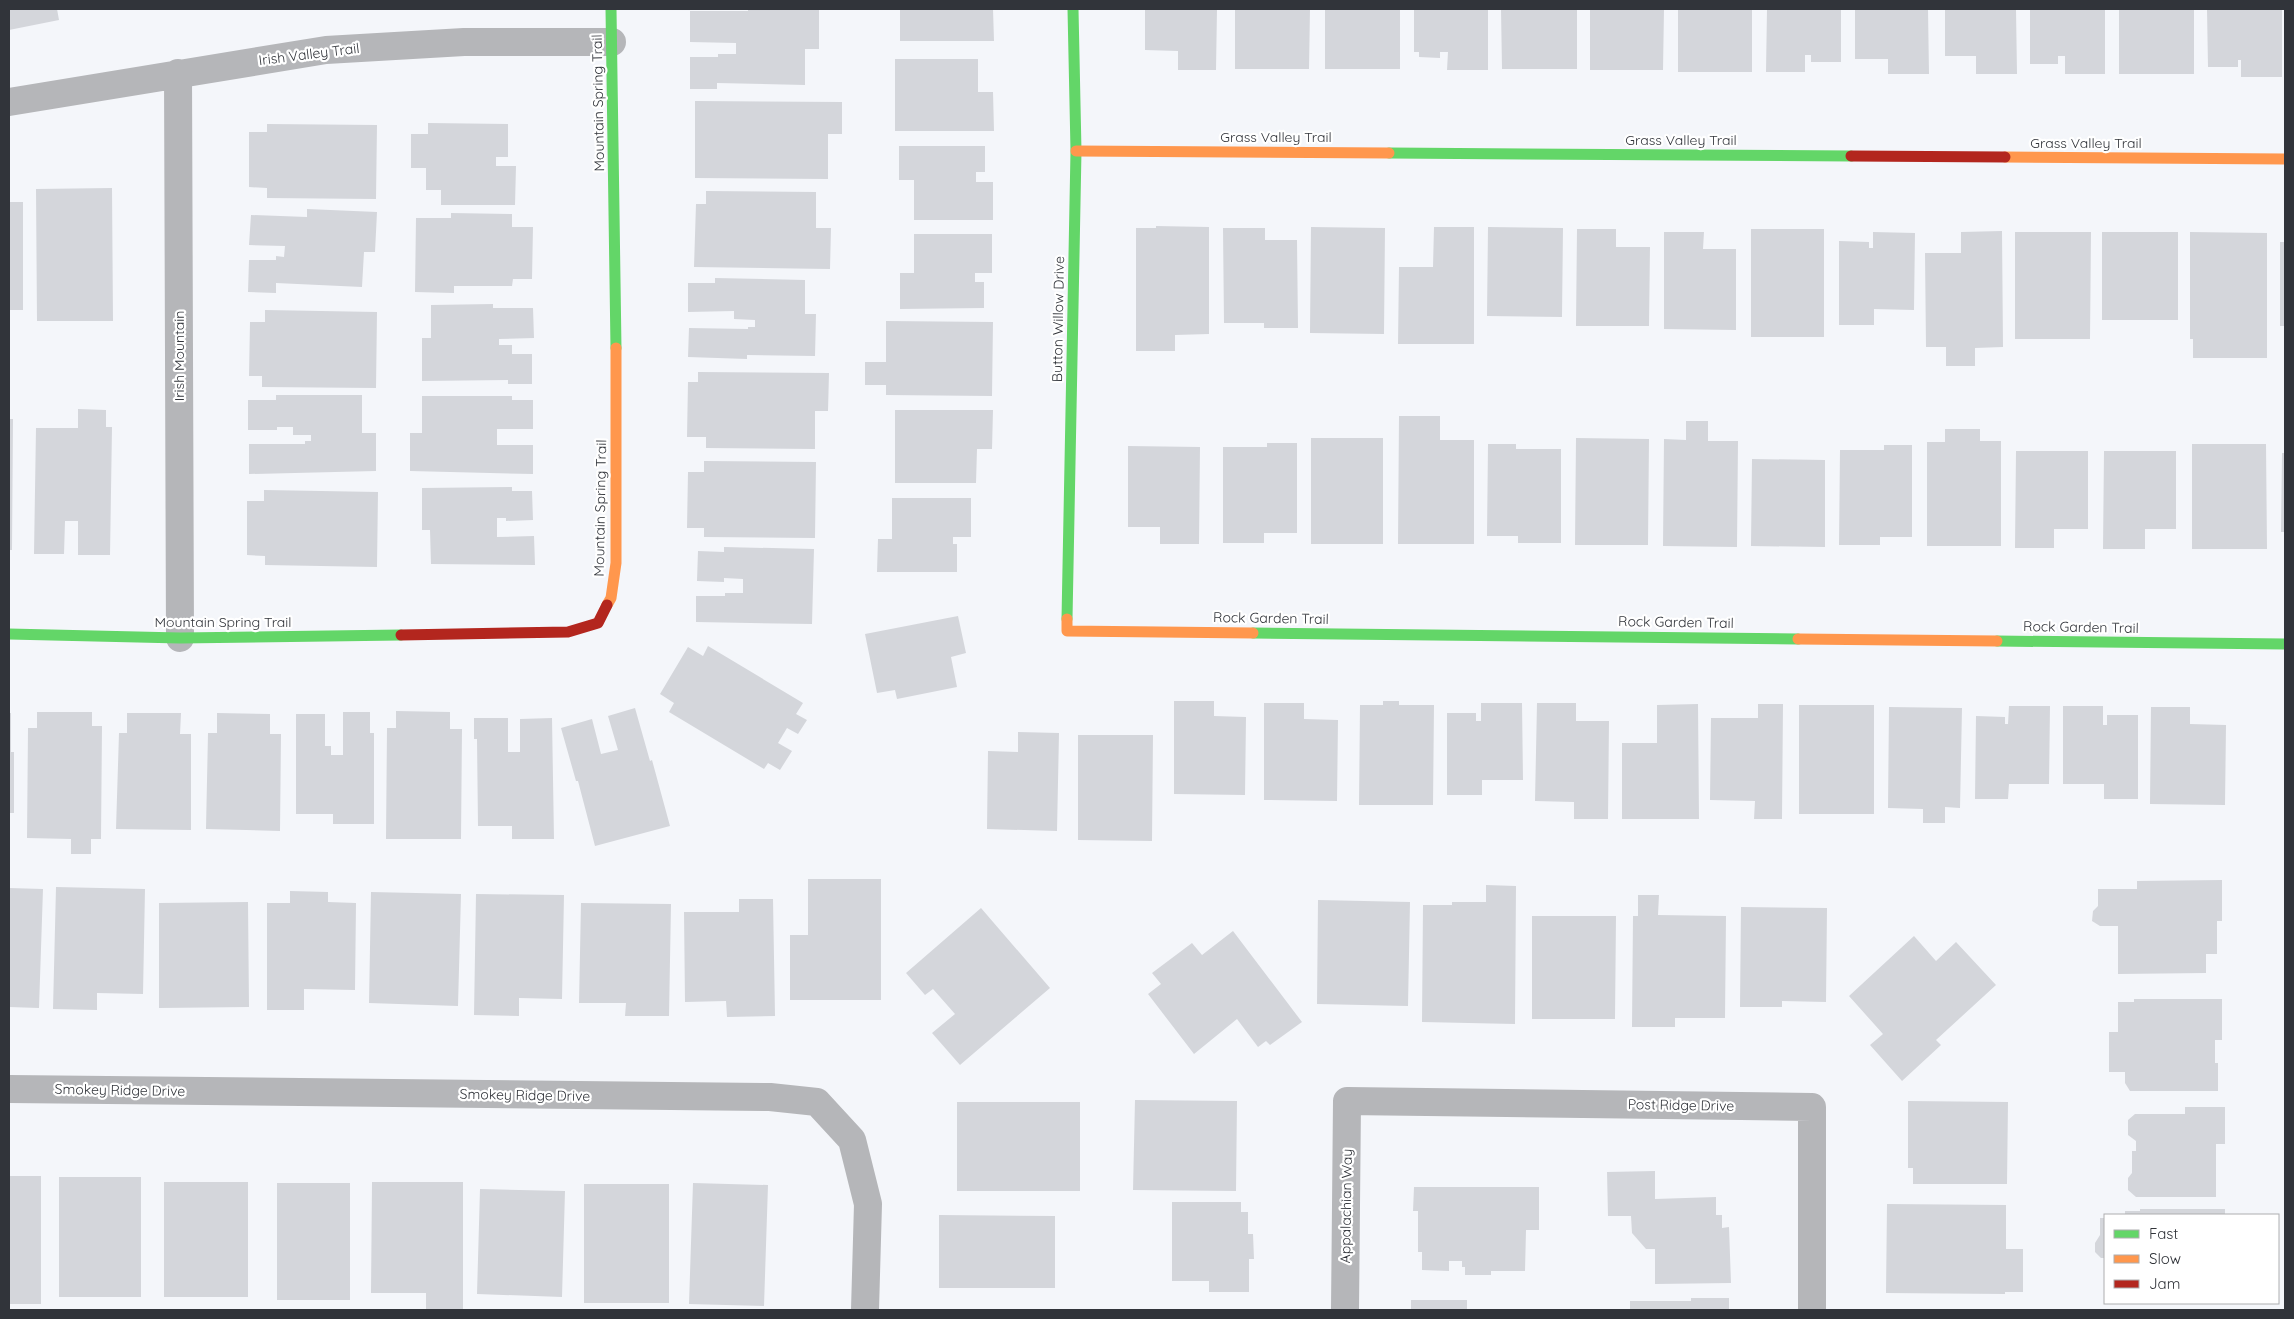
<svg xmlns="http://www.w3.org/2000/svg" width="2294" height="1319" font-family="Quicksand,sans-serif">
	<rect width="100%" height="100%" fill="#f4f6fa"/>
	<path fill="#d4d6db" d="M9,9H57L59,20L9,30Z
		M748,9H819V49H805V85L717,83V89H690V57H718V54H736V43L690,42V11H748Z
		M900,9H993L994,41H900Z
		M1145,9H1217L1216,70H1178V51L1145,50Z
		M1235,9H1310L1309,69H1235Z
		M1325,9H1400V69H1325Z
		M1414,9H1488V70H1447L1448,52H1440V58L1419,57V52H1414Z
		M1501,9H1577V69H1502Z
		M1590,9H1664L1663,70H1590Z
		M1678,9H1752V72H1678Z
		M1767,9H1841V62H1811V55H1805V72H1766Z
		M1855,9H1928L1929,74H1888V59H1855Z
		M1945,9H2016L2017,74H1976V56H1945Z
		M2030,9H2105V74H2065V56H2058V64H2030Z
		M2119,9H2194V74H2119Z
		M2207,9H2282V77H2241V60H2238V67H2208Z
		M895,59H978V92H993L994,131H895Z
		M695,101L842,102V134H828V179L695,178Z
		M428,123L508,124V157H496V166H516L515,205H441V190H426V168H411V134H428Z
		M267,124L377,125L376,199L267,198V188L249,187V132H267Z
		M899,146H985V172H976V182H993V220H914V180H899Z
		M112,188L113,321H37L36,189Z
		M706,191L816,192V228H831L830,269L694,267L696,204H706Z
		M9,202H23V310H9Z
		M307,209L377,212L375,252H364L362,287L276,283V293L248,292L249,260H276V256L284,257L285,246L249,245L251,215L307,217Z
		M451,213L512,214V227H533L532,279H513L512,286H454V293L415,292L416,218H451Z
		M1156,226L1209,227V334L1175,335V351H1136V228H1156Z
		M1311,227L1385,228L1384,334L1310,333Z
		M1434,227H1474V344H1398L1399,267H1433Z
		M1488,227L1563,228L1562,317L1487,316Z
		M1223,228H1265V240H1297L1298,328H1264V323H1224Z
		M1577,229H1616V247H1650L1649,326H1576Z
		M1751,229H1824V337H1751Z
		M2002,231L2003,347L1975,348V366H1946V347H1926L1925,253H1961V232Z
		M1664,232H1704L1703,249H1736V330L1664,329Z
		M1873,232L1915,233L1914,310L1874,309V325H1839V241L1869,242V248H1873Z
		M2015,232H2091L2090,339H2015Z
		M2102,232H2178V320H2102Z
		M2190,232L2267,233V358H2193V339H2190Z
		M914,234H992V273H975V282H984V308L900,309V273H914Z
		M2280,242H2285V326H2280Z
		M715,278L805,280V314H816L815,356L747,355V359L688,357L689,328L748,329V327H755V320L734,319V311L688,312V283H715Z
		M493,304V308H533L534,338L499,339V345H512V354H532V384H508V380L422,381V338H431V305Z
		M265,310L377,312L376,388L262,387V376H249L250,322H265Z
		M886,321L993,322L992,396L886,395V385H865V362H886Z
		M698,372L829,373L828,411H815V449L706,448V437H687L688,382H698Z
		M276,395H362V433H376V471L249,474V444H305V441H311V435H293V427H277V430H248V400H276Z
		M422,396H512V400H533V429H497V445H533V474L410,471V433H422Z
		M78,409L106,410V427H112L110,555H78V521H65L64,554H34L36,428H78Z
		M895,410H993L992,449H977L976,483H895Z
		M1399,416H1440V440H1474V544H1398Z
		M9,419H13L12,550H9Z
		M1686,421H1708V441H1738L1737,547L1663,546L1664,439L1686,440Z
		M1945,429H1980V441H2001V546H1927V442H1945Z
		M1311,438H1383V544H1311Z
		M1576,438L1649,439L1648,545H1575Z
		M1267,443H1297V533H1264V543H1223V447H1267Z
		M1488,444H1516V449H1561V543H1518V536H1487Z
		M2192,444H2266L2267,549H2192Z
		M1884,445H1912V537H1880V545H1839L1840,450H1884Z
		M1128,446L1200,447L1199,544H1160V527H1128Z
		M2016,451H2088V529H2054V548H2015Z
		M2104,451H2176V529H2145V549H2103Z
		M2282,453H2285V532H2281Z
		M1752,459L1825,460V547L1751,546Z
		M704,461L816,462L815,538L704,537V528H687L688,472H704Z
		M512,487V491H532L533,520L506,521V518H497V537L534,536L535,565L431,564L430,530H422V488Z
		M264,490L378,492L377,567L265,565V556L247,555V501H264Z
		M892,498H971V537H953V544H957V572H877L878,539H892Z
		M724,547L814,549L812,624L696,622V596H725V593H743V579L724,578V582L697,581L698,551L724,552Z
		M958,616L966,653L951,657L957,687L897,699L895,690L877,693L865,634Z
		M708,646L803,703L796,714L807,720L798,734L787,728L778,743L792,751L780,770L768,763L764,769L669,712L674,703L660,694L688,647L703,656Z
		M1174,701H1214V716L1246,717L1245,795L1174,794Z
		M1383,701H1399V705H1434L1433,805H1359L1360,705H1383Z
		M1264,703H1304V719L1338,720L1337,801L1264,800Z
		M1481,703H1522L1523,780H1482V795H1447V713H1476V721H1481Z
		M1537,703H1576V721H1609L1608,819H1574V802L1535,801Z
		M1698,704L1699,819H1622V743H1657V705Z
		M1758,704H1783L1782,819H1754L1755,801L1710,800L1711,718H1758Z
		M1799,705H1874V814H1799Z
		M2009,706H2050L2049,784H2009L2008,799H1975L1976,716L2005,717V724H2008Z
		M2063,706H2103V725H2107V715H2138V799H2104V784H2063Z
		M1889,707L1962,708L1960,808L1945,807V823H1923V809L1888,808Z
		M2151,707H2190V724L2226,725L2225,805L2150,804Z
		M635,708L650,761L652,760L670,826L595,846L578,781H576L561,728L592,719L601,754L618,750L608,716Z
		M396,711L450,712V729H462L461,839H386L387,728H396Z
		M37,712H92V726H102L101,839H91V854H71V839L27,838L28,728H37Z
		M343,712H370V733H374V824H333V814H296V714H325V746H331V755H343Z
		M9,713H11V752H14V813H9Z
		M127,713H181L180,734H191V830L116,829L119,733H127Z
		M217,713L270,714V734H281L280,831L206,829L208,733H217Z
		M474,718H508V752H520V719L552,718L554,839H512V826H478L477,739H474Z
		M1018,732L1059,733L1057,831L987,829L988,751L1018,752Z
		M1078,735H1153L1152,841L1078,840Z
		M808,879H881V1000H790V935H808Z
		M2222,880V921H2217V954H2206V973L2118,974V926H2100L2092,921L2093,911L2098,906V889H2137V881Z
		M1486,885L1516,886L1515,1024L1422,1022L1423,905H1452V902H1486Z
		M56,887L145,889L143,994L97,993V1010L53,1009Z
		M9,888L43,889L39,1008L9,1007Z
		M290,891L328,892V902L356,903L355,990L304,989V1010H267V903H290Z
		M371,892L461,894L458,1006L369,1003Z
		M476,894L564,895L562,999L519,998V1016L474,1015Z
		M1638,895H1659L1658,915L1726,916L1725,1018H1675V1027H1632L1633,916H1638Z
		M739,899H773L775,1016L727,1017L726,1001L685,1002L684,912H739Z
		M1318,900L1410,902L1408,1006L1317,1004Z
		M248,902L249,1007L159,1008V903Z
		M581,903L671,904L669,1016H625L626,1003H579Z
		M1741,907L1827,908L1826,1002L1782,1001V1007H1740Z
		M981,908L1050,988L960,1065L932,1033L955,1014L933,989L925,995L906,973Z
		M1532,916H1616L1615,1019H1532Z
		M1233,931L1302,1022L1270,1045L1266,1041L1258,1047L1237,1019L1194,1054L1148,994L1161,984L1152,973L1192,943L1202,955Z
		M1914,936L1936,961L1956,942L1996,985L1936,1040L1941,1045L1902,1081L1870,1045L1883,1034L1849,996Z
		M2134,999H2222V1040H2215V1063H2218V1091H2130L2125,1083V1072H2109V1032H2118V1002H2134Z
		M1135,1100L1237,1101L1236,1191L1133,1190Z
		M1908,1101L2008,1102L2007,1184H1913V1168H1908Z
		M957,1102H1080V1191H957Z
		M2185,1107H2225V1144H2216V1197H2136L2128,1190V1178L2132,1173V1151H2136V1141L2128,1135V1120L2135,1114H2185Z
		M1655,1171V1199L1716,1197V1215H1722V1228L1729,1227L1731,1283L1655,1284V1249H1646L1632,1233L1631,1216H1608L1607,1172Z
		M9,1176H41V1304H9Z
		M59,1177H141V1297H59Z
		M164,1182H248V1297H164Z
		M372,1182H463V1310H426V1293H371Z
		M277,1183H350V1300H277Z
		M693,1183L768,1185L764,1306L689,1304Z
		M584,1184H669V1303H584Z
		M1414,1187H1539V1230H1526L1525,1271H1491V1275H1465V1267H1462V1261H1449V1271L1422,1270V1252H1418V1211H1413Z
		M480,1189L565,1191L562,1297L477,1294Z
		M1172,1202H1241V1212H1248V1234H1253L1254,1259H1249V1292H1209V1281H1172Z
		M1887,1204L2006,1205V1249H2023V1292H2005V1294L1886,1293Z
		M2140,1209H2225V1215H2125V1211H2140Z
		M939,1215L1055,1216V1288H939Z
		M2100,1218H2105V1258H2101L2095,1252V1243L2100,1235Z
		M1691,1298H1729V1310H1630V1301H1691Z
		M1411,1300H1467V1310H1411Z"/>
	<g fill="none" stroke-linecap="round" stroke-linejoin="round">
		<path stroke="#b5b6b9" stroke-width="28" d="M178,73L180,638
			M9,102L326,50L464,42H612
			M9,1089L770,1097L817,1102L852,1140L868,1204L865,1310
			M1345,1310L1347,1101L1812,1107V1310"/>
		<path stroke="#63d668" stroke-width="11" d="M611,9L616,348
			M1389,153L1851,156
			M1067,619L1076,151L1073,9
			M1253,633L1798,639
			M9,634L180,638L401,635
			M1997,641L2285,644"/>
		<path stroke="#ff974d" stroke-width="11" d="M1076,151L1389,153
			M2005,157L2285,159
			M607,605L611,598L616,563V348
			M1067,619V631L1253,633
			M1798,639L1997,641"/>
		<path stroke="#b3261e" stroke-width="11" d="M1851,156L2005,157
			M401,635L568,632L598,623L607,605"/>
	</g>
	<g text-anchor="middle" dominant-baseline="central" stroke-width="4.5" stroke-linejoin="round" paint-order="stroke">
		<g font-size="14" fill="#31343a" stroke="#fff">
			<text transform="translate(309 54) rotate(-7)">Irish Valley Trail</text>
			<text transform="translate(598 103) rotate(-91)">Mountain Spring Trail</text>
			<text x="1276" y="137">Grass Valley Trail</text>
			<text x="1681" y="140">Grass Valley Trail</text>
			<text x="2086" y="143">Grass Valley Trail</text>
			<text transform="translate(1058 319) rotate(-89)">Button Willow Drive</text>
			<text transform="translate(179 356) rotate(-90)">Irish Mountain</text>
			<text transform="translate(600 508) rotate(-89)">Mountain Spring Trail</text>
			<text transform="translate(1271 618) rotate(1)">Rock Garden Trail</text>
			<text x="223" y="622">Mountain Spring Trail</text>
			<text transform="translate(1676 622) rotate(1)">Rock Garden Trail</text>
			<text transform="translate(2081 627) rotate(1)">Rock Garden Trail</text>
			<text transform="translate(120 1090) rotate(1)">Smokey Ridge Drive</text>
			<text transform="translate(525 1095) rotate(1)">Smokey Ridge Drive</text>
			<text transform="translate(1681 1105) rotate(1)">Post Ridge Drive</text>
			<text transform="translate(1346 1206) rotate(-89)">Appalachian Way</text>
		</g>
	</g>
	<rect width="2294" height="1319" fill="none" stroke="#31343a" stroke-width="20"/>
	<rect x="2104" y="1214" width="175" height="90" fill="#ffffff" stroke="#adaeb0"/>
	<rect x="2114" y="1230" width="25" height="8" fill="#63d668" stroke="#adaeb0"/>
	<text x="2149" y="1239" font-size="15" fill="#31343a">Fast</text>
	<rect x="2114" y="1255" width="25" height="8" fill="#ff974d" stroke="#adaeb0"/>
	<text x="2149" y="1264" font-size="15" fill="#31343a">Slow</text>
	<rect x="2114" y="1280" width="25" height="8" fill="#b3261e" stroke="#adaeb0"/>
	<text x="2149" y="1289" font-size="15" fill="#31343a">Jam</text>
</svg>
